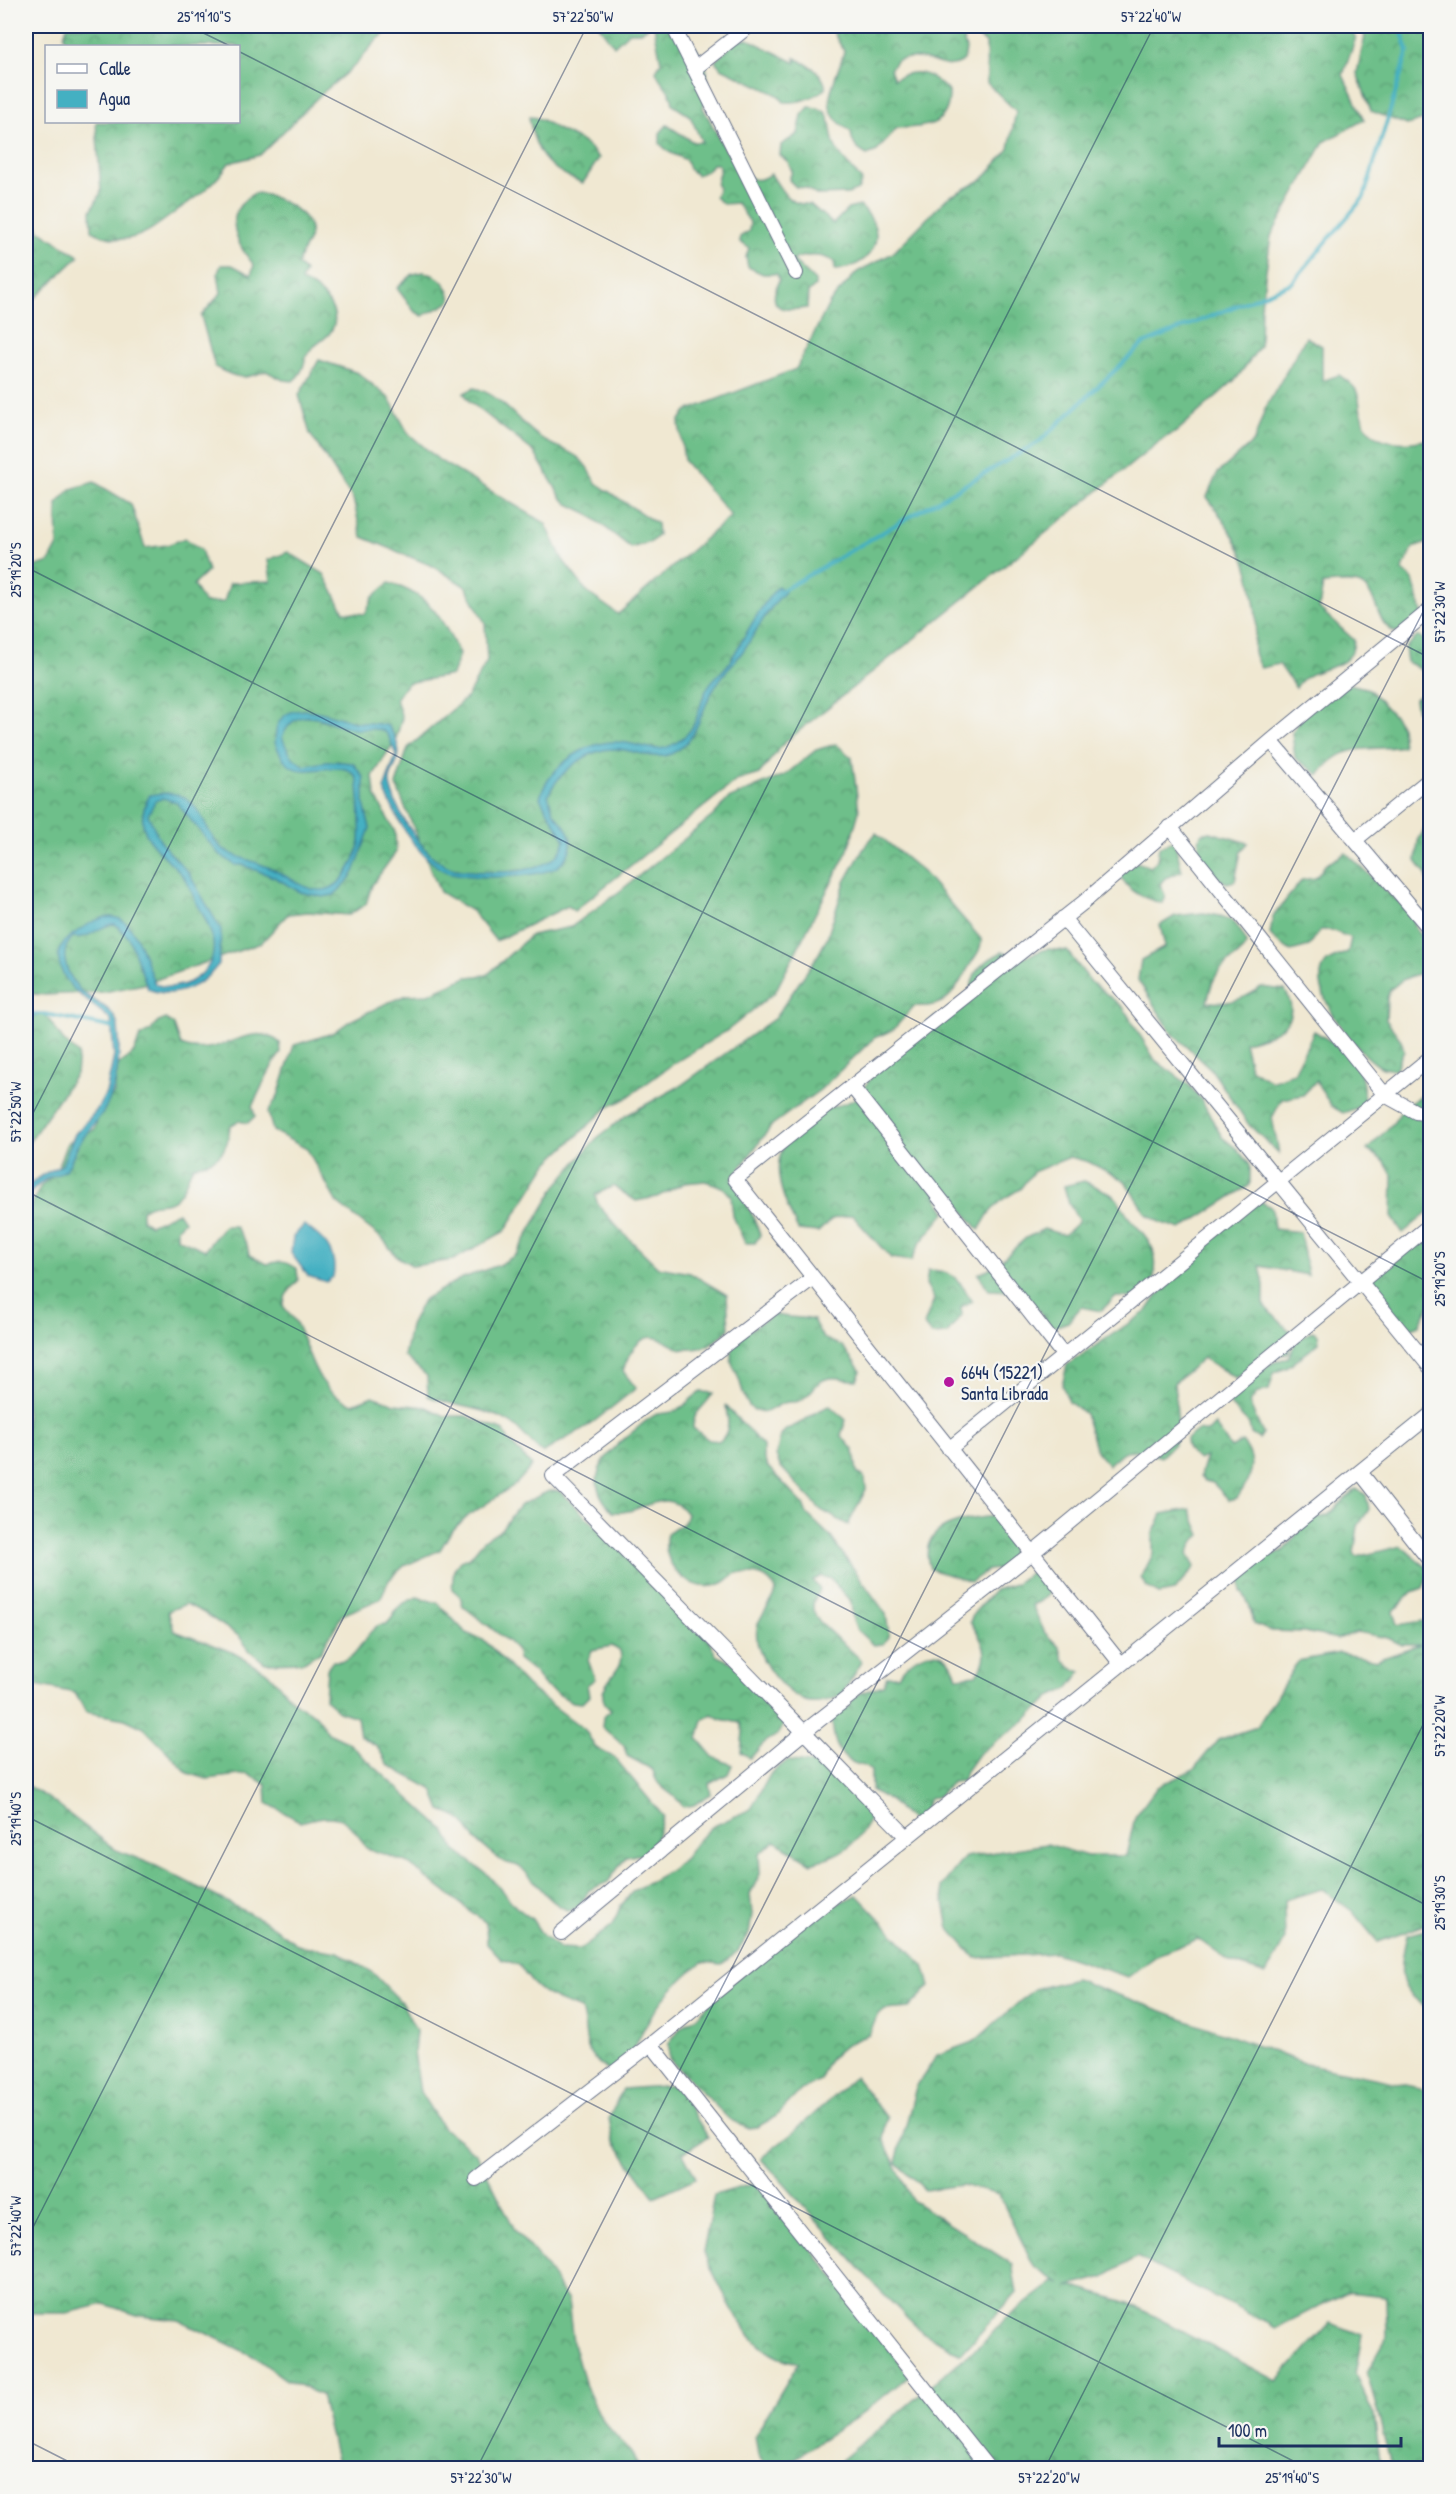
<svg xmlns="http://www.w3.org/2000/svg" width="1456" height="2494" font-family="'Patrick Hand',sans-serif">
	<defs>
		<pattern id="forest-crowns" width="20" height="18" patternUnits="userSpaceOnUse" patternTransform="scale(1.5)"><rect width="20" height="18" fill="#6ebf8a"/><path d="M2 6a3 3 0 1 1 6 0M12 15a3 3 0 1 1 6 0" fill="none" stroke="#5a9c74"/></pattern>
	</defs>
	<rect width="100%" height="100%" fill="#f6f6f2"/>
	<filter id="ink" filterUnits="userSpaceOnUse"><feTurbulence type="fractalNoise" baseFrequency=".0167" numOctaves="2"/><feDisplacementMap in="SourceGraphic" scale="12" xChannelSelector="R" yChannelSelector="G"/><feConvolveMatrix kernelMatrix="1 2 1 2 8 2 1 2 1" color-interpolation-filters="sRGB"/></filter>
	<filter id="wash" filterUnits="userSpaceOnUse"><feTurbulence type="fractalNoise" baseFrequency=".008" numOctaves="4" result="noise"/><feDisplacementMap in="SourceGraphic" scale="24" xChannelSelector="R" yChannelSelector="G"/><feGaussianBlur stdDeviation="1.35" result="paint"/><feColorMatrix in="noise" values="0 0 0 0 0 0 0 0 0 0 0 0 0 0 0 0 0 1.4 0 .05"/><feComposite in="paint" operator="in"/></filter>
	<g filter="url(#wash)">
		<rect width="100%" height="100%" fill="#f0e8d2"/>
		<path fill="url(#forest-crowns)" stroke="#447774" stroke-width="1.5" d="M67,26H395L378,39L352,68L320,95L260,155L229,163C214,185 203,192 182,207C150,230 132,251 92,231L91,211L101,192L96,122H238V46H69L64,36Z
			M599,26H650L640,32H629L614,46Z
			M654,26H671C704,52 715,65 703,108C714,126 732,172 753,179C760,181 765,177 771,174C782,191 788,206 810,204L833,224L848,209L860,206C892,233 872,268 835,270L834,262C823,254 806,254 793,260L815,281V286L808,293L807,308C782,312 766,309 779,280L777,274H763L748,267L746,257L749,248L740,242V237L749,231L750,222L737,203L723,204L715,197L719,188L716,184L720,169L718,164H712L707,171L697,175L689,169L686,160L669,152L660,144V133L667,125L693,142H702L690,116L673,105C672,89 661,85 656,71L661,62Z
			M833,26H959L966,49L964,60C946,73 936,59 917,58C911,57 903,59 897,60L890,69L894,79C917,67 931,73 949,92C950,128 924,127 897,128L877,151L867,155C856,149 852,144 851,132C845,127 837,122 833,115C822,99 841,68 844,51L834,34Z
			M962,26H1346L1356,37L1343,75L1364,120L1324,142L1271,236L1261,305L1260,346L1237,378L1176,432L1164,438L785,742L759,774L736,781L574,911L568,906L496,941L472,911L440,892L396,785L408,748L467,697L487,661L485,623L466,587L435,567L362,537L353,499L310,434L299,395L319,360L358,373L389,398L408,433L440,461L545,523L563,560L588,593L618,614L731,516L684,461L679,422L686,411L796,369L830,302L857,272L893,253L947,198L983,179L1009,149L1016,111L987,83L986,43Z
			M1357,26H1430V118L1407,125L1371,111L1357,73L1365,36Z
			M748,39L796,63L795,58C810,66 823,71 826,89C813,98 800,104 784,102L778,95L721,68L715,61L738,40Z
			M809,107C837,108 827,128 835,146C840,159 854,169 862,181L858,190L848,194L816,195L806,188L796,187L789,180L792,171L788,162L780,155L781,145L798,134L802,115Z
			M529,117C543,117 548,125 559,130C580,140 583,140 599,158L583,183C546,168 536,156 529,117Z
			M255,193C272,193 314,213 310,235C308,246 299,253 298,265L305,272L301,281C320,288 346,313 329,334C323,341 313,345 308,353C303,364 304,372 293,381L283,380L266,371C242,380 238,379 215,367L201,316L221,293L218,273L221,265H232L251,275L254,265C235,243 221,212 255,193Z
			M26,201L40,231L79,256L26,307Z
			M424,272C439,275 449,285 451,300C442,309 433,309 423,316L414,311L397,288L413,274Z
			M1306,337L1322,346V381L1339,375C1344,379 1353,384 1356,390C1361,400 1359,412 1364,422C1375,447 1409,444 1430,439V542L1413,548L1402,570L1413,580L1424,620L1412,633C1406,633 1398,633 1393,631C1376,624 1378,594 1361,585C1350,580 1335,584 1323,584L1319,608L1354,640C1353,677 1310,661 1296,688L1279,664L1261,668C1249,649 1255,644 1256,624C1257,612 1253,599 1252,587C1247,553 1227,524 1207,497L1217,474L1254,441L1265,409Z
			M474,388C501,393 520,426 544,440C556,448 571,450 581,460C587,467 593,475 596,483L657,524L658,535L651,542L631,548L587,513L568,504L561,497L534,452L469,401L464,393Z
			M94,482L131,504L145,548L167,545L185,538L201,550L208,571L193,585L204,603L224,602L230,583L271,581L268,560L288,552L324,574L344,612L365,614L373,597L389,583C432,596 441,617 459,654L452,675L407,683L396,699L402,718L396,739L373,776L375,795L395,832L396,852L372,885L366,904L349,915L308,912L288,914L261,943L144,984L104,992L45,995L26,993V575L28,569L49,562L58,545L57,504L71,489Z
			M1418,636L1430,644V713L1427,715L1417,711L1415,699L1428,689C1429,673 1421,668 1407,662L1405,648Z
			M1350,684L1369,689L1396,718L1401,727L1403,746C1368,752 1344,740 1319,775L1295,758L1292,733L1307,709Z
			M836,744L852,758L859,811L848,850L775,992L728,1030L674,1063L625,1099L608,1107L548,1163L505,1231L453,1260L413,1266L396,1256L383,1239L337,1203L307,1149L273,1131L268,1112L278,1096L294,1045L333,1033L350,1021L387,1003L407,995L428,994L467,977L487,975L531,935L571,927L620,891L714,815L728,799L785,775L816,750Z
			M1430,819V897L1427,876L1416,861L1418,841Z
			M1210,832L1248,843L1241,851L1235,881L1227,883C1209,876 1193,855 1201,834Z
			M876,833L923,872L981,939C982,950 975,956 970,965C954,991 949,1009 914,1006L893,1030L874,1038L820,1090L772,1125L732,1179C744,1197 754,1215 760,1235L755,1243H745L733,1216L731,1196L724,1188L715,1184L705,1181L684,1183L657,1197L636,1201L613,1186L595,1195L598,1205L619,1229L658,1267L690,1273L727,1295L729,1329C715,1343 703,1351 683,1349C673,1348 666,1340 657,1338C638,1333 627,1357 623,1371L636,1388L591,1424L542,1453C531,1444 523,1432 512,1424C487,1407 455,1408 428,1396L427,1376L404,1356L410,1326L423,1300L460,1279L499,1265L516,1255L556,1186L596,1139L627,1115L680,1086L775,1018L818,955L827,938L845,882L864,848Z
			M1174,840L1182,871L1165,878L1160,884L1165,895L1162,903C1142,898 1129,892 1119,874L1136,862L1151,867L1157,860L1159,847Z
			M1346,853C1369,873 1387,895 1412,912L1416,929L1430,952V976L1417,974L1402,980L1390,990L1387,998L1386,1020L1401,1040L1404,1050L1395,1070C1391,1069 1385,1069 1381,1067C1358,1055 1302,987 1327,962C1332,958 1342,955 1348,952L1351,938L1331,930H1320L1309,946L1291,951L1276,941L1270,934L1273,916L1302,880L1316,878L1325,865Z
			M1203,913C1230,918 1234,916 1247,943C1237,960 1235,955 1223,967C1213,976 1210,990 1207,1002C1230,1004 1243,1000 1261,987L1285,990C1304,1025 1273,1036 1244,1042L1250,1068L1271,1081L1294,1073L1314,1031C1347,1051 1368,1064 1363,1106L1343,1113L1331,1106L1316,1081L1303,1095L1282,1099L1272,1118L1279,1153L1249,1125L1211,1069L1172,1033L1138,980L1141,960L1165,947L1160,925L1175,916Z
			M1047,949L1067,951L1091,982L1123,1007L1155,1060L1189,1085L1202,1101L1222,1137L1237,1149L1250,1165V1185L1181,1229L1162,1223L1146,1214L1125,1181L1089,1162L1070,1157L1033,1172L1020,1189L1003,1199L989,1213L979,1230L955,1200L936,1196L946,1212L920,1243L911,1261L891,1258L852,1215L832,1219L818,1232L798,1230C774,1180 764,1149 816,1113C827,1106 842,1107 854,1099C865,1091 870,1076 879,1066C890,1054 924,1025 938,1016C944,1013 954,1015 960,1010C973,1001 969,992 973,979C977,965 991,958 1002,952L1021,958Z
			M45,1014L63,1040L78,1054L76,1074L26,1146V1018Z
			M166,1019L174,1025L181,1045C220,1061 250,1017 280,1043L281,1053C268,1069 262,1088 252,1106L255,1116L248,1123L238,1121L230,1126C228,1153 218,1161 193,1166C187,1178 182,1198 169,1202C158,1205 151,1202 142,1210V1220L150,1225L178,1212L184,1221L177,1228V1238L205,1250L224,1226H235L247,1244L249,1255L267,1264C280,1260 287,1262 297,1269L298,1280L286,1295L283,1306C288,1312 294,1318 297,1325C311,1356 316,1392 353,1404L373,1396L395,1404L426,1407L445,1416H466L504,1431L509,1441L532,1466L516,1484L465,1518L450,1533L440,1550L404,1566L389,1580L380,1599L342,1615L321,1651L304,1662L265,1663L250,1651L239,1636L204,1613L186,1604L168,1611L174,1631L232,1652L267,1672L295,1703L316,1715L328,1733L347,1742L445,1831L455,1850L488,1875L516,1907L532,1919L543,1936L559,1948L580,1949L613,1925L620,1907L633,1891L669,1871L685,1858L697,1841L712,1827L751,1809L771,1773L787,1761C828,1763 857,1773 872,1815C858,1845 843,1854 811,1863L775,1841L759,1854L760,1874L750,1894L752,1914L749,1934L738,1951L722,1964L702,1962C680,1979 660,2000 646,2025C632,2047 636,2057 613,2074C577,2050 591,2045 581,2009C551,1998 537,1994 519,1965L501,1959L487,1944L486,1923L406,1862L366,1848C348,1816 336,1811 301,1822L267,1803L266,1784L248,1774L207,1779L188,1773L144,1728L125,1719L86,1712L75,1693L36,1685L26,1693V1215L41,1186L56,1172L66,1145L74,1138L94,1130L101,1109L114,1094L118,1065C122,1062 131,1057 134,1052C141,1040 134,1037 151,1031L156,1023Z
			M1430,1090V1211L1403,1233L1392,1217L1393,1177L1384,1161L1367,1150L1394,1122L1404,1107Z
			M1084,1181C1094,1186 1109,1191 1117,1199C1122,1205 1125,1213 1130,1219C1153,1243 1162,1255 1151,1288L1134,1298L1115,1297L1101,1311L1081,1307L1068,1322L1050,1328C1032,1298 1025,1290 989,1290L978,1274L996,1265L1026,1238L1044,1229L1064,1235L1079,1221L1069,1204L1064,1186Z
			M1260,1201L1272,1208L1274,1229L1300,1232L1308,1275L1260,1266L1264,1285V1306L1293,1334L1288,1353L1269,1358L1236,1378L1203,1358L1174,1383L1178,1423L1175,1443L1161,1457L1143,1451L1123,1452L1108,1465L1096,1451L1085,1414L1069,1402L1062,1385L1067,1365L1147,1311L1158,1295L1188,1267L1211,1235Z
			M1430,1228V1305L1419,1325L1406,1330L1377,1299L1371,1275Z
			M928,1270C954,1270 959,1280 972,1301L961,1307L962,1315L947,1334L932,1335L924,1325L934,1299L926,1284Z
			M774,1314C788,1319 800,1316 813,1320L823,1338L842,1346L861,1371L857,1380C846,1381 836,1375 826,1379C816,1382 813,1391 805,1397C798,1404 792,1401 784,1403C771,1407 765,1419 751,1408C742,1400 742,1381 735,1370C719,1342 754,1328 774,1314Z
			M1312,1331L1318,1334L1319,1343L1288,1367L1274,1373L1269,1390L1257,1393L1249,1403L1263,1434L1259,1439L1251,1434L1249,1424L1230,1405L1229,1395L1272,1363L1289,1357L1296,1341Z
			M701,1392L713,1393C705,1408 693,1410 693,1428L709,1440L720,1441C731,1431 728,1420 726,1406L763,1446V1456L767,1466L803,1504L807,1514L830,1536L886,1614L889,1635L883,1644L873,1645L857,1630L853,1621L851,1602L831,1579L821,1576L813,1581L820,1589C818,1594 813,1601 813,1606C811,1623 852,1647 862,1662L841,1696C830,1700 813,1706 801,1699C778,1687 753,1655 757,1628C759,1614 772,1606 776,1591C769,1573 753,1574 736,1573C731,1577 726,1582 720,1584C690,1596 659,1563 667,1534L684,1523L687,1514C666,1484 640,1516 613,1512C581,1480 603,1456 631,1433C639,1427 648,1418 657,1414C663,1413 670,1413 676,1411C685,1407 691,1397 701,1392Z
			M830,1406L846,1420L841,1435L854,1451L857,1472L865,1479L866,1489L848,1525L821,1510L780,1466L776,1456L780,1437L786,1429C804,1425 812,1411 830,1406Z
			M1215,1425L1231,1448L1242,1442C1260,1461 1250,1480 1237,1498L1229,1500L1213,1483L1205,1481L1200,1476L1206,1456L1199,1460C1191,1454 1186,1450 1186,1439L1198,1430L1208,1432Z
			M1356,1489L1366,1495L1369,1509L1358,1526L1354,1553L1357,1557L1401,1546L1430,1570L1423,1588L1412,1592L1394,1611L1398,1625L1423,1621L1430,1625L1428,1640H1430V1923L1378,1942L1352,1911L1322,1889L1284,1900L1285,1940L1266,1974L1230,1962L1198,1939L1159,1954L1128,1977L1055,1953L975,1958L949,1928L941,1887L965,1857L1047,1844L1087,1856H1126L1135,1817L1157,1787L1194,1769L1218,1740L1257,1727L1298,1661L1339,1653L1377,1660L1421,1645H1402L1388,1638L1357,1632L1337,1639L1305,1632L1270,1631L1254,1624L1249,1604L1241,1591V1582L1244,1575L1255,1561L1283,1551L1307,1522L1328,1515Z
			M549,1491H559L702,1627L717,1656L736,1664L784,1721C780,1738 776,1734 764,1743C759,1747 756,1753 750,1758L741,1752L743,1732L740,1723L720,1719L712,1714L703,1720L698,1739L713,1757L732,1765L728,1774L709,1784L711,1794L694,1805L683,1807C674,1790 656,1791 653,1770L627,1756L624,1746L602,1727L603,1717L611,1711C586,1686 627,1676 620,1651L612,1646L592,1650L588,1660L595,1679L587,1685L589,1696L582,1703L572,1702L546,1687L533,1671L518,1659L516,1649L509,1642L463,1606L460,1596L452,1589L454,1569L460,1561L470,1557L484,1540L501,1529L520,1505Z
			M1190,1509L1201,1535L1193,1542L1188,1554L1195,1567L1174,1591L1159,1594L1147,1587L1141,1578L1153,1554V1534L1162,1514Z
			M997,1516L1012,1534L1011,1554L1006,1563L998,1569L988,1570L971,1582L930,1569C915,1524 965,1519 997,1516Z
			M1032,1571H1043C1056,1587 1051,1598 1032,1605L1045,1633L1060,1648L1063,1659L1071,1668L1081,1672L1068,1689L1050,1697L1027,1719L978,1754L966,1771L963,1781L952,1782L938,1796L929,1799L921,1818L911,1820L889,1800L871,1790V1771C865,1765 861,1766 854,1763C835,1756 833,1735 832,1718L849,1707L853,1698L861,1693L883,1685L887,1676H898C916,1650 946,1640 957,1677L977,1675C992,1655 983,1640 970,1622L974,1613L995,1590L1015,1584Z
			M417,1597L438,1603L466,1633L485,1641L527,1686L585,1730L596,1748L615,1758L663,1816L657,1836L646,1853L626,1857L608,1882L589,1890L579,1907L569,1911C544,1900 540,1883 521,1868C515,1863 510,1865 504,1862C497,1858 484,1847 478,1842C461,1824 470,1820 441,1810L433,1790L388,1765L377,1746L360,1736L357,1717L339,1711L325,1699L327,1669L333,1661C359,1663 359,1639 377,1626C380,1624 384,1625 386,1624C392,1620 394,1614 397,1609C401,1603 411,1600 417,1597Z
			M26,1785L48,1798L116,1850L156,1866L262,1920L300,1946L338,1952L372,1972L402,2003L416,2031L414,2052L420,2092L442,2127L477,2154L516,2232L545,2265L568,2301L573,2343L584,2383L602,2420L631,2453L640,2468H338L321,2395L285,2379L255,2357L179,2320L140,2316L104,2304L67,2313H26Z
			M857,1895L924,1966L930,1986L909,2008L885,2010L878,2014L869,2035C846,2042 825,2056 820,2080L801,2090L775,2117L757,2127L747,2128L729,2119L669,2059V2043L681,2027L697,2017L730,1980L825,1909Z
			M1430,1929V2009C1395,1990 1399,1971 1407,1935Z
			M1075,1979L1304,2063L1430,2090V2468H1392L1367,2372L1387,2337L1386,2296L1347,2292L1276,2328L1137,2257L1104,2277L1070,2286L1129,2303L1277,2381L1331,2323L1362,2335L1355,2374L1374,2415L1381,2468H832L988,2338L1004,2320L1054,2282L1061,2284L1035,2268L999,2195L962,2185L925,2190L896,2162L916,2087L937,2055L975,2041L1034,1989Z
			M855,2077L887,2118L883,2139L913,2201L1012,2264L1017,2292L961,2354L922,2332L880,2291L761,2158L794,2132Z
			M676,2085L708,2137L683,2153L696,2178L654,2197L613,2140L609,2118L623,2089Z
			M759,2182L910,2375L862,2414L779,2468H767L758,2455L755,2435L799,2362C748,2361 724,2291 703,2252L714,2195Z"/>
		<path fill="#44b0c2" stroke="#307090" stroke-width="1.5" d="M778,586L785,592C767,609 757,631 743,651C734,663 723,674 715,687C699,711 700,740 671,754C654,761 634,750 617,749C589,747 559,772 548,795C550,800 551,808 554,813C561,822 571,830 571,844C571,852 563,863 557,867C539,879 456,881 439,868C412,849 397,819 384,789L396,755C393,749 391,739 387,734C381,726 364,730 355,729C327,725 299,699 282,737C287,750 292,760 305,766L329,761L353,763L364,778V804L370,828L354,872L347,882L334,895L323,897L300,892L276,878L243,865H235L218,853L176,802L163,798L155,801L148,815L162,844L188,872L221,930L219,964C202,986 176,1000 148,989L129,938L115,924C98,925 91,940 73,937C57,952 67,975 80,990C92,1002 116,1007 118,1027C121,1054 118,1089 103,1112C95,1123 86,1134 78,1145C73,1153 72,1163 66,1169C60,1175 56,1175 50,1177C40,1181 32,1191 26,1198L27,1187L44,1174L62,1165L75,1134L96,1111L106,1093L114,1056L111,1020C89,1000 60,988 58,954C63,938 73,935 86,926C134,894 141,955 155,984C166,989 180,987 190,982C226,962 214,932 197,904C193,896 190,887 185,879C166,852 126,836 150,795C160,793 175,791 185,798C202,809 205,828 216,842C228,857 250,859 265,866C279,871 292,881 306,887C337,901 354,867 360,842C361,834 359,786 357,779C347,755 307,780 289,765C282,760 278,750 275,742C276,737 275,729 278,724C290,698 333,716 351,721C363,724 376,722 388,726C414,764 384,765 391,789C398,815 427,863 455,869C472,872 512,874 528,869C545,865 561,859 565,840L540,798C548,769 581,744 612,742C643,740 656,762 685,736C699,724 699,702 708,687C713,678 723,672 729,663C745,637 758,609 778,586Z
			M304,1225C323,1238 338,1251 333,1277L326,1282L308,1276L291,1253L293,1237Z"/>
		<g fill="none" stroke-linecap="round" stroke-linejoin="round">
			<path stroke="#44b0c2" stroke-width="4" d="M781,591L1039,442L1143,344L1292,283L1364,197L1408,51L1400,26
				M26,1014H45L115,1028"/>
		</g>
	</g>
	<g filter="url(#ink)">
		<g fill="none" stroke-linecap="round" stroke-linejoin="round">
			<defs>
				<path id="minor" d="M673,26L796,273
					M694,69L749,26
					M1271,741L1430,929
					M1170,827L1385,1095L1416,1112L1430,1114
					M1355,840L1430,779
					M1063,918L1430,1367
					M853,1088L1064,1356
					M813,1278L553,1476L907,1837
					M949,1449L1430,1058
					M1360,1472L1430,1561
					M1121,1664L735,1179L1084,902L1271,741L1430,610
					M561,1933L804,1732L1032,1553L1430,1225
					M651,2044L988,2468
					M476,2179L651,2044L1430,1415"/>
			</defs>
			<use href="#minor" stroke="#667087" stroke-width="16"/>
			<use href="#minor" stroke="#fff" stroke-width="14"/>
		</g>
	</g>
	<path fill="none" stroke="#1b2f5e" stroke-width="1.5" stroke-opacity="0.45" d="M189,26L230,46M1415,26L1430,34M238,51L1430,658M26,567L1430,1283M26,1127L587,26M26,1191L1430,1907M26,1816L1307,2468M26,2241L1154,26M26,2440L81,2468M477,2468L1430,598M1045,2468L1430,1711"/>
	<circle fill="#b5179e" stroke="#f6f6f2" stroke-width="2" cx="949" cy="1382" r="6"/>
	<g text-anchor="middle" dominant-baseline="central" stroke-width="4.5" stroke-linejoin="round" paint-order="stroke">
		<g font-size="18" fill="#1b2f5e" stroke="#f6f6f2" text-anchor="start">
			<text x="961" y="1372">6644 (15221)<tspan x="961" dy="21">Santa Librada</tspan></text>
		</g>
	</g>
	<rect width="1456" height="2494" fill="none" stroke="#f6f6f2" stroke-width="66"/>
	<rect x="45" y="45" width="195" height="78" fill="#f6f6f2" stroke="#9ea6b7" stroke-width="1.5"/>
	<rect x="57" y="64" width="30" height="9" fill="#ffffff" stroke="#9ea6b7" stroke-width="1.5"/>
	<text x="99" y="75" font-size="18" fill="#1b2f5e">Calle</text>
	<rect x="57" y="90" width="30" height="18" fill="#44b0c2" stroke="#9ea6b7" stroke-width="1.5"/>
	<text x="99" y="105" font-size="18" fill="#1b2f5e">Agua</text>
	<path d="M1219 2437v9h182v-9" fill="none" stroke="#1b2f5e" stroke-width="3"/>
	<text x="1228" y="2437" font-size="18" fill="#1b2f5e" stroke="#f6f6f2" stroke-width="4.5" paint-order="stroke">100 m</text>
	<rect x="33" y="33" width="1390" height="2428" fill="none" stroke="#1b2f5e" stroke-width="2"/>
	<g font-size="15" text-anchor="middle" fill="#1b2f5e">
		<text x="204" y="22">25°19'10"S</text>
		<text x="583" y="22">57°22'50"W</text>
		<text x="1151" y="22">57°22'40"W</text>
		<text transform="translate(16 570) rotate(-90)" y="5">25°19'20"S</text>
		<text transform="translate(1440 612) rotate(-90)" y="5">57°22'30"W</text>
		<text transform="translate(16 1112) rotate(-90)" y="5">57°22'50"W</text>
		<text transform="translate(1440 1279) rotate(-90)" y="5">25°19'20"S</text>
		<text transform="translate(1440 1726) rotate(-90)" y="5">57°22'20"W</text>
		<text transform="translate(16 1819) rotate(-90)" y="5">25°19'40"S</text>
		<text transform="translate(1440 1903) rotate(-90)" y="5">25°19'30"S</text>
		<text transform="translate(16 2226) rotate(-90)" y="5">57°22'40"W</text>
		<text x="481" y="2483">57°22'30"W</text>
		<text x="1049" y="2483">57°22'20"W</text>
		<text x="1292" y="2483">25°19'40"S</text>
	</g>
</svg>
